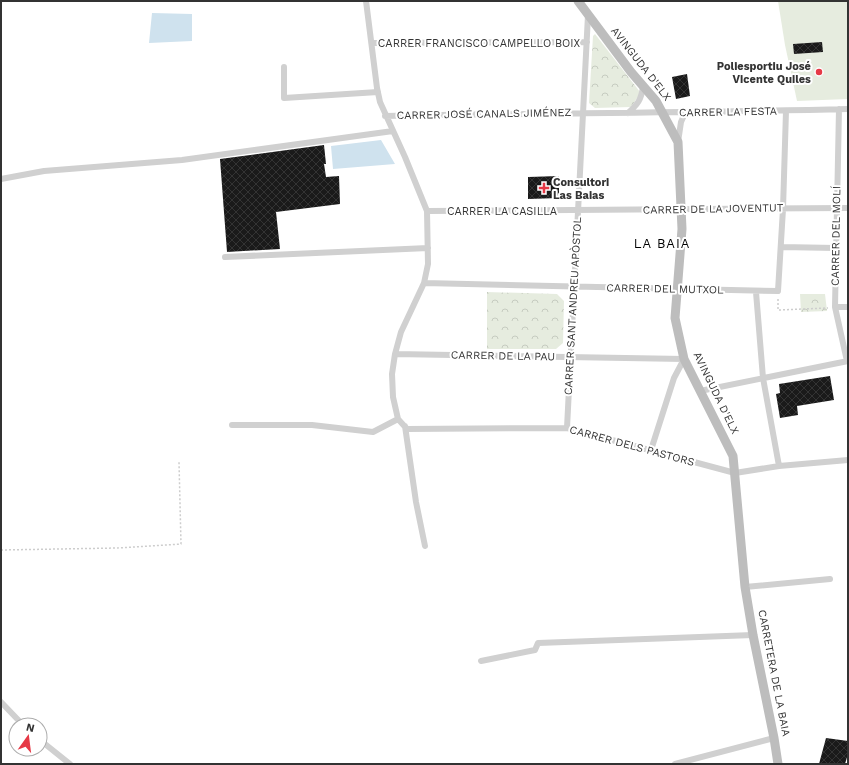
<svg xmlns="http://www.w3.org/2000/svg" width="849" height="765" font-family="'Work Sans',sans-serif">
	<defs>
		<pattern id="park-crowns" width="20" height="18" patternUnits="userSpaceOnUse"><rect width="20" height="18" fill="#e6ecdf"/><path d="M2 6a3 3 0 1 1 6 0M12 15a3 3 0 1 1 6 0" fill="none" stroke="#c6cbc0"/></pattern>
		<pattern id="building-cross-hatch" width="8" height="8" patternUnits="userSpaceOnUse"><rect width="8" height="8" fill="#1a1a1a"/><path d="M0 0l8 8M0 8l8-8" fill="none" stroke="#333"/></pattern>
	</defs>
	<rect width="100%" height="100%" fill="#fff"/>
	<path fill="url(#park-crowns)" d="M595,34L640,92L639,95L631,107L595,108L589,103L593,36Z
		M487,292L557,294L564,301L563,343L556,349H487Z
		M800,294H825L827,311L801,312Z"/>
	<path fill="#e6ecdf" d="M778,1H848V99L797,101L785,45Z"/>
	<path fill="#cfe2ee" d="M152,13L192,14V41L149,43Z
		M381,140L395,164L333,169L331,146Z"/>
	<path fill="url(#building-cross-hatch)" d="M822,42L823,52L794,54L793,44Z
		M687,74L690,96L676,99L672,77Z
		M324,145L326,164H324L326,177L339,176L340,204L276,212L280,249L227,252L220,159Z
		M559,176V198L528,199V177Z
		M830,376L834,400L797,406L798,415L780,418L776,394L780,393L779,384Z
		M826,738L848,741V754L845,764H819Z"/>
	<g fill="none" stroke-linecap="round" stroke-linejoin="round">
		<path stroke="#cdcdcd" stroke-width="1.5" stroke-dasharray="2 2" stroke-linecap="butt" d="M778,299V310L828,308
			M1,550L117,548L181,544L179,462"/>
		<path stroke="#d0d0d0" stroke-width="6" d="M366,1L377,88L380,102L405,157L427,211L428,264L424,283L401,332L395,354L392,374L393,397L398,419L407,429L567,428L735,473L779,466L848,460
			M372,43L587,42
			M284,67V98L378,92
			M839,109L835,307L847,361
			M628,113C638,104 641,100 643,87
			M385,116C540,113 694,113 848,109
			M678,142L681,122L685,113
			M1,179L44,171L182,160L393,131
			M427,211L848,208
			M781,247L836,248
			M225,257L428,248
			M424,283L778,291L783,209L786,111
			M756,292L763,378L779,466
			M835,307H848
			M395,354L684,359L674,378L651,450
			M700,391L848,361
			M232,425H312L373,432L398,419
			M405,426L416,502L425,546
			M567,428L588,15
			M745,587L830,579
			M481,661L535,650L538,643L753,635
			M1,702L23,725
			M40,740L70,764
			M675,764L774,738"/>
		<path stroke="#bdbdbd" stroke-width="9" d="M578,1L631,72L656,101L678,142L682,229L675,318L684,359L733,456L745,587L753,635L774,738L778,764"/>
	</g>
	<g fill="#e63946" stroke="#fff" stroke-width="1.5">
		<circle cx="819" cy="72" r="4"/>
		<path d="M542 182h4v4h4v4h-4v4h-4v-4h-4v-4h4z"/>
	</g>
	<g text-anchor="middle" dominant-baseline="central" stroke-width="4" stroke-linejoin="round" paint-order="stroke">
		<g font-size="11" fill="#333" stroke="#fff">
			<text x="479" y="43">CARRER FRANCISCO CAMPELLO BOIX</text>
			<text transform="translate(641 64) rotate(52)">AVINGUDA D'ELX</text>
			<text transform="translate(728 112) rotate(-1)">CARRER LA FESTA</text>
			<text transform="translate(484 114) rotate(-1)">CARRER JOSÉ CANALS JIMÉNEZ</text>
			<text transform="translate(713 209) rotate(-1)">CARRER DE LA JOVENTUT</text>
			<text x="502" y="211">CARRER LA CASILLA</text>
			<text transform="translate(836 236) rotate(-89)">CARRER DEL MOLÍ</text>
			<text transform="translate(665 289) rotate(1)">CARRER DEL MUTXOL</text>
			<text transform="translate(573 306) rotate(-87)">CARRER SANT ANDREU APÒSTOL</text>
			<text transform="translate(503 356) rotate(1)">CARRER DE LA PAU</text>
			<text transform="translate(716 393) rotate(64)">AVINGUDA D'ELX</text>
			<text transform="translate(632 446) rotate(15)">CARRER DELS PASTORS</text>
			<text transform="translate(774 673) rotate(79)">CARRETERA DE LA BAIA</text>
		</g>
		<g font-size="11" font-weight="bold" fill="#333" stroke="#fff" text-anchor="end">
			<text x="811" y="66">Poliesportiu José<tspan x="811" dy="13">Vicente Quiles</tspan></text>
			<text x="553" y="182" text-anchor="start">Consultori<tspan x="553" dy="13">Las Baias</tspan></text>
		</g>
		<g font-size="13" letter-spacing="1" fill="#000" stroke="#fff">
			<text x="662" y="243">LA BAIA</text>
		</g>
	</g>
	<rect width="849" height="765" fill="none" stroke="#333333" stroke-width="4"/>
	<g transform="translate(28 737) rotate(14)"><circle r="19" fill="#ffffff" stroke="#adadad"/>
	<path d="M0-3L7 15L0 10L-7 15Z" fill="#e63946"/>
	<text y="-6" font-size="11" font-weight="bold" text-anchor="middle" fill="#333333">N</text>
	</g>
</svg>
